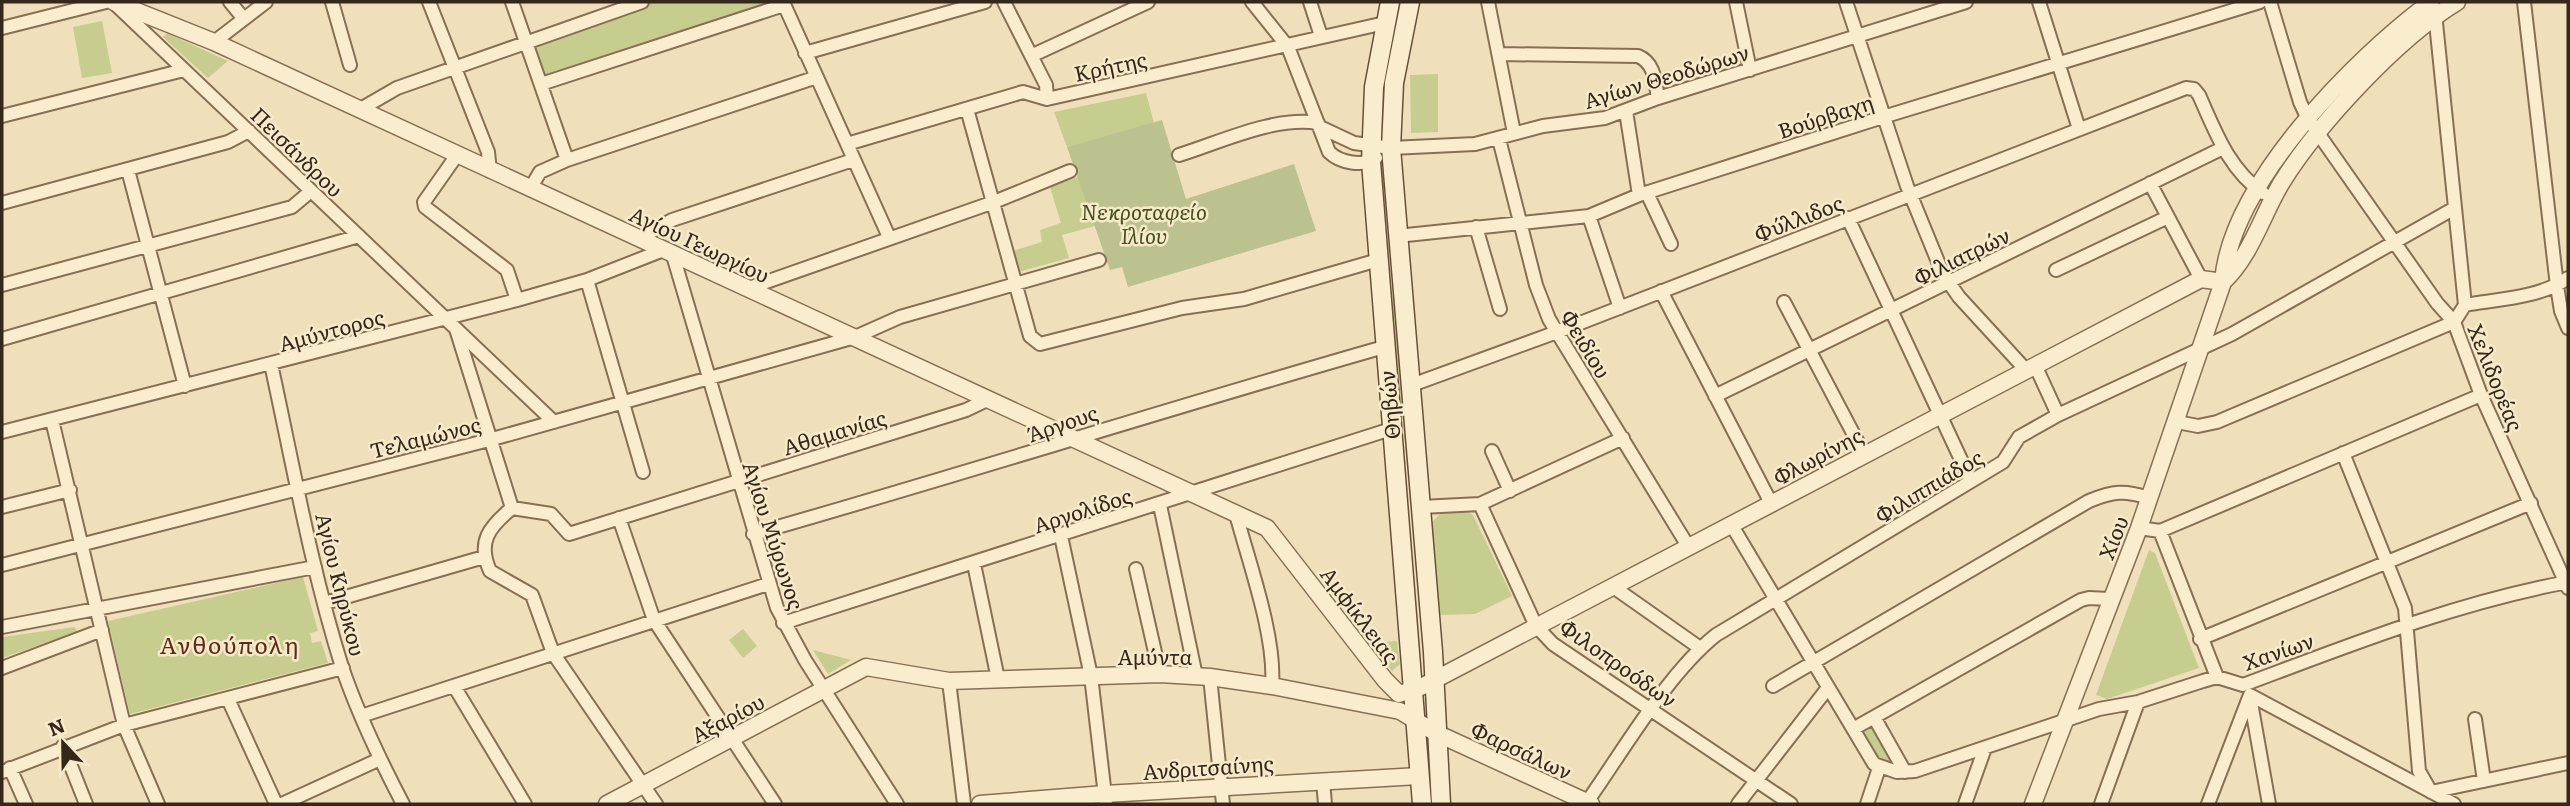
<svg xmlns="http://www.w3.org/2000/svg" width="2570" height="806" font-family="Literata,serif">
	<rect width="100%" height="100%" fill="#efe0bb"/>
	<path fill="#c6cd8f" d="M653,2H776L546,79L533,43Z
		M102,21L112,73L82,78L73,27Z
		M167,33L228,61L208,78L163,37Z
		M1438,74V132L1411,133L1410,75Z
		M1146,93L1154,123L1067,147L1054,112Z
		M1078,177L1095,226L1062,235L1069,258L1018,272L1013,251L1042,242L1040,230L1061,223L1050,187Z
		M1393,282L1413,487L1412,514L1392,316Z
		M1466,511L1473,515L1512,596L1475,614L1440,615L1431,523L1442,512Z
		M2149,550L2155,553L2199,668L2107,699L2096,695Z
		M303,577L318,631L310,633L312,643L321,641L328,663L130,714L108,621Z
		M75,627L77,632L2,658V637Z
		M743,629L757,646L743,658L729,640Z
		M1397,641L1400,664L1392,671L1369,643Z
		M813,650L851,660L828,674Z
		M1873,727L1891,757L1889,764L1881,763L1863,733Z"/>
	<path fill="#bbc18f" d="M1162,120L1186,199L1294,164L1316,231L1128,287L1122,267L1110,270L1067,147Z"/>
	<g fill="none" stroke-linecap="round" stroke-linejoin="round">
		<defs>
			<path id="minor" d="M230,2L244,19
				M332,2L350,65
				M429,2L488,152L490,171
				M512,2L567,160
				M783,2L889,237
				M1004,2L1046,85L1047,99
				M1252,2L1288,47L1329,152C1340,163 1363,167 1376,158
				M1310,2L1321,36
				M1488,2L1514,133
				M1736,2L1750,70
				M1846,2L1907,186L1943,274L1959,297L2026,370
				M2039,2L2079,129
				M2270,2L2300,102L2308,119L2437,303L2454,322L2481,395L2568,588
				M2524,2L2557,286L2561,311L2568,328
				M115,4L554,422
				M2435,13L2465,305
				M2,28L106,2
				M214,42L266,2
				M805,53L985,2
				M1500,54L1638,56C1655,63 1655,82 1658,98
				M1033,55L1148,2
				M541,84L784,5
				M967,109L1030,336L1040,344L1182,308L1244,299L1378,260
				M359,110L397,88L642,2
				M1626,111L1639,195
				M2,116L184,70
				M1322,128L1354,143L1391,148L1475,144L1543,126L1605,118L1658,98L1966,2
				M1499,139L1536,285L1549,319L1688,546
				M847,144L1023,92L1047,99L1385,23
				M457,155L424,202L425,207L507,270L517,300
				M1179,155C1221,142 1274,116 1318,123
				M128,170L185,386
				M2150,183L2201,279
				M530,189L540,172L567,160L817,77
				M1647,193L1671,244
				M2,203L228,142L249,131
				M1589,216L1620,308
				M1848,218L1971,481
				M1476,227L1500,309
				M1397,236L1589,216L1639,195L1883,117L2260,2
				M640,238L672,220L853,160
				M672,252L777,608L805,660L897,804
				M2056,270L2168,217
				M587,280L643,472
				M2,285L292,207L311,191
				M749,288L994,202L1070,171
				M1661,291L1771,503
				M1784,302L1864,454
				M456,329L512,508
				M2,339L359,236
				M271,364C293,465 311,568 342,667C358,714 380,760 403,804
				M2035,365L2058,415
				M1409,386L1557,332L2186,88L2194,89L2199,95C2215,131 2229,170 2263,193
				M1715,396L2223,148
				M52,420L124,725L158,804
				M2177,422L2198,426L2217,422L2454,322L2465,305C2498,299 2540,298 2568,278
				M2,432L517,300L587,280L666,249
				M1492,451L1510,491
				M2343,453L2405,608L2419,771L2431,792
				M1480,504L1536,626L1553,644L1791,804
				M1160,505L1196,676
				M2,507L70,490
				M1421,507L1480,504L1623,438
				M1236,514C1249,563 1276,637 1272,686
				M619,518L654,620L775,804
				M1731,524L1874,764L1897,772L1915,771L2099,709L2138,702L2203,681L2217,677L2243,685C2350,645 2455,603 2568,582
				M2139,528L2160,531L2481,395
				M2160,531L2217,677
				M753,534C964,474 1173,407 1384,347
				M1061,536L1091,676L1106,804
				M974,564L998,679
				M2,565L489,440L855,337L900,317L1099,260
				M1136,569L1160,674
				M1612,586L1700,648
				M325,603L484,557
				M783,623L1391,429
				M2,627L315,567
				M2200,639L2531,503
				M2,668L102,630
				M1210,677L1223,804
				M949,681L964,804
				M454,686L525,804
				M1773,686L2089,501C2113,491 2124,490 2150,498
				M2250,697L2269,804
				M228,699L276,804
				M361,716L768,584
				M1874,717L1905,772
				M2475,719L2484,781
				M1853,729L2081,600L2089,598L2109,599
				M63,746L86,804
				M10,768L26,804
				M2,772L124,725L343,668
				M1323,781L1325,804
				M2431,792L2568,763
				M1587,802C1623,751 1668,673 1716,635L2003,462L2019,437L2058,415L2232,334L2453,209
				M282,804L380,759
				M656,804L553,653L532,595L490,571C477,542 489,527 512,508L551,514L569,534L966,410L989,399
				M1738,804L1827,689
				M1867,804L1879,768
				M1965,804L1985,748
				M2101,804L2138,702
				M2208,804L2250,695L2454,804"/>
			<path id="tertiary" d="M114,2L214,42L1267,528L1385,680L1399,694L1421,687L2201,279L2223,282
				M2223,282C2251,256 2262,215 2282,182C2319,123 2397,39 2457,2
				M607,804L866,667L949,681L1160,674L1210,677L1272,686L1400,711L1436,733L1591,804
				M980,804L1105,794L1419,776
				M2033,804L2139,528L2223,282C2230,184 2355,58 2431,2"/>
			<path id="secondary" d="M1390,2L1374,87L1371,162L1422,804
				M1410,2L1394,83L1391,148L1433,652L1441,804"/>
		</defs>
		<use href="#minor" stroke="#876f54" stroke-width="16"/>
		<use href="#tertiary" stroke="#876f54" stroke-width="19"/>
		<use href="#secondary" stroke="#685038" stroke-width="21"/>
		<use href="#minor" stroke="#faedce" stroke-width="12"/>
		<use href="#tertiary" stroke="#faedce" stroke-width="16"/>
		<use href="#secondary" stroke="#faedce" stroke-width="18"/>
	</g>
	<g text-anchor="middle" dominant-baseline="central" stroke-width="5" stroke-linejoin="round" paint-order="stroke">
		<g font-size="21" fill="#35271a" stroke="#f7eaca">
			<text transform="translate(1110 65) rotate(-12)">Κρήτης</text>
			<text transform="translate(1666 75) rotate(-17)">Αγίων Θεοδώρων</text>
			<text transform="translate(1825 115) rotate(-18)">Βούρβαχη</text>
			<text transform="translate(298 151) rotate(44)">Πεισάνδρου</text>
			<text transform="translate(1798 217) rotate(-21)">Φύλλιδος</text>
			<text transform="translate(700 243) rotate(25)">Αγίου Γεωργίου</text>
			<text transform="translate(1961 255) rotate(-26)">Φιλιατρών</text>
			<text transform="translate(331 329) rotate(-15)">Αμύντορος</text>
			<text transform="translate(1587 343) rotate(59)">Φειδίου</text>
			<text transform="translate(2497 377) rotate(68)">Χελιδορέας</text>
			<text transform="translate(1388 405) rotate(-95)">Θηβών</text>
			<text transform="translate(1062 422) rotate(-19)">Άργους</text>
			<text transform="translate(834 431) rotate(-17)">Αθαμανίας</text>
			<text transform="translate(425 436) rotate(-14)">Τελαμώνος</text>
			<text transform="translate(1817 455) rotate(-28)">Φλωρίνης</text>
			<text transform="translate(1928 485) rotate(-31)">Φιλιππιάδος</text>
			<text transform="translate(1082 509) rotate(-18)">Αργολίδος</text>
			<text transform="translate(775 535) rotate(72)">Αγίου Μύρωνος</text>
			<text transform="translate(2112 537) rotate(-68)">Χίου</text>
			<text transform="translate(342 584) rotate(76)">Αγίου Κηρύκου</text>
			<text transform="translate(1361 614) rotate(53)">Αμφίκλειας</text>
			<text transform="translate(2278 650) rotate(-19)">Χανίων</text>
			<text x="1155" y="655">Αμύντα</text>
			<text transform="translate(1619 662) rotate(35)">Φιλοπροόδων</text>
			<text transform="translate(727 717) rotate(-28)">Αξαρίου</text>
			<text transform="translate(1522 749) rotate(25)">Φαρσάλων</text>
			<text transform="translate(1208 766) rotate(-4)">Ανδριτσαίνης</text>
		</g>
		<g font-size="21" font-style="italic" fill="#455220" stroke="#f7eaca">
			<text x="1144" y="210">Νεκροταφείο<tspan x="1144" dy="24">Ιλίου</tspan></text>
		</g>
		<g font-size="23" letter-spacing="2" fill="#632818" stroke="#f7eaca">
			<text x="230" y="644">Ανθούπολη</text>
		</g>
	</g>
	<rect width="2570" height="806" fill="none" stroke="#35271a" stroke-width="7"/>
	<g transform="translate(63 743) rotate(338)" stroke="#f7eaca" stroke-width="5" paint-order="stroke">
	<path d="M0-5L12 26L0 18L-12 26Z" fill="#35271a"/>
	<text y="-10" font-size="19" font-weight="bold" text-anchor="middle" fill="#35271a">N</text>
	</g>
</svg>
